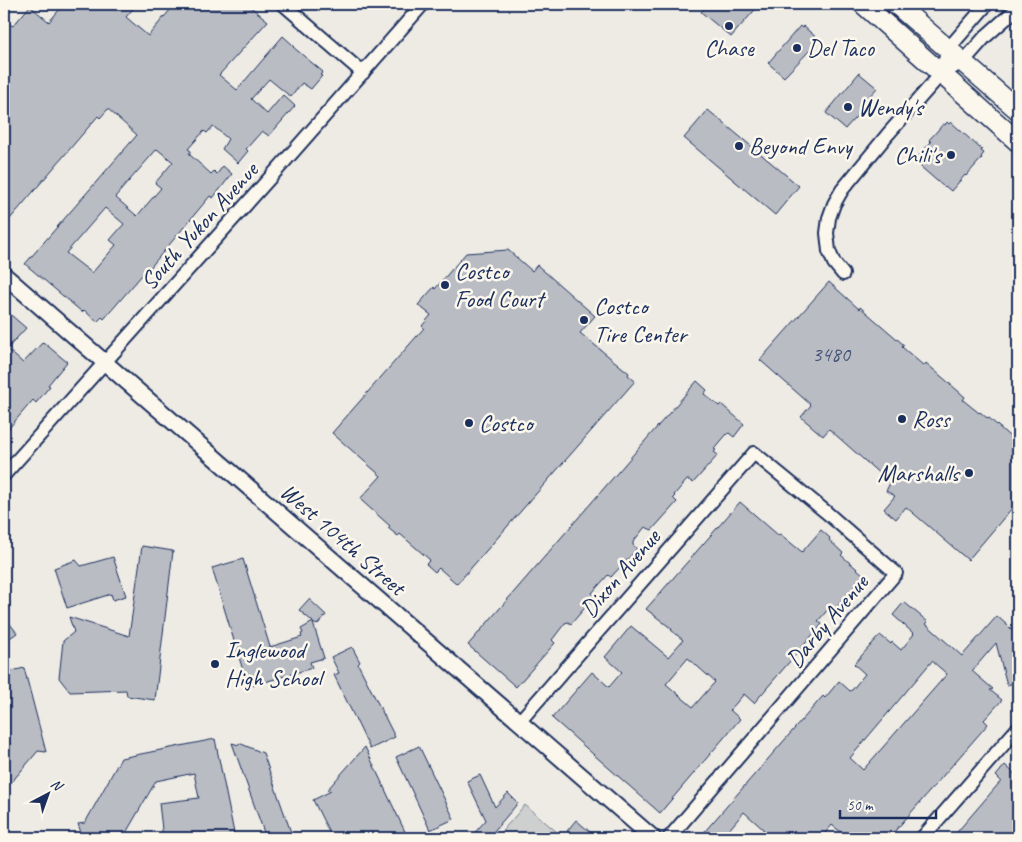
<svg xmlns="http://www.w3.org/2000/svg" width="1022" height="842" font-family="Caveat,sans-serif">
	<rect width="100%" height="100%" fill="#eeebe4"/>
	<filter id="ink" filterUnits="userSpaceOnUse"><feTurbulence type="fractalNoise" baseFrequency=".02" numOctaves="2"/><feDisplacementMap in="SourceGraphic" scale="10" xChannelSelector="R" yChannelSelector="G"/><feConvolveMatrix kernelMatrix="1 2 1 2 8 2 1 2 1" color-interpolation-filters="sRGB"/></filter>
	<g filter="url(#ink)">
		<path fill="#cecfcf" stroke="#747f96" d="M525,805L564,838H496Z"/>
		<path fill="#b9bcc3" stroke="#1b2f5e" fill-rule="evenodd" d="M64,4H137L126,17L148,36L170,10L163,4H247L268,21L219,75L237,90L283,36L294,46L293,47L323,72L320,75L322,76L311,89L302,83L291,97L269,79L251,99L267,114L283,95L295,106L269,136L262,131L246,149L248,151L238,163L222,149L228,139L213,126L207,133L204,131L188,149L191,151L189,154L211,174L214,171L217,174L223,166L232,174L213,198L210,196L154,263L150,268L149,267L104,319L102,317L97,322L84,310L82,312L25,264L137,135L108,109L100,118L98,116L4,226V21L13,26L30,6L49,22ZM157,149L173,162L155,183L161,188L137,216L115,197ZM105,208L124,224L110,240L116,245L92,273L66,253Z
			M708,4H760L731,37L701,12Z
			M800,26L802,28L803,26L817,38L815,43L816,44L784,77L768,63Z
			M859,73L877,88L868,98L871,100L845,129L826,113Z
			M708,110L799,186L775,215L684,138Z
			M947,122L949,124L951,122L982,150L981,151L984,153L981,157L982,158L966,176L965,175L951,191L945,186L944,187L914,161L931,142L929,140L938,130L943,124L945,125Z
			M508,250L532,271L537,265L595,316L580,333L629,373L628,375L635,381L457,584L439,568L435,572L426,564L430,560L400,534L398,536L388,528L390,526L362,501L360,499L381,476L332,433L424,328L422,326L431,315L418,305L434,287L435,289L466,253Z
			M829,282L859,309L860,307L904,345L902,347L924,366L926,363L965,397L963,400L979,413L980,412L987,418L988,417L1018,444V501L968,560L906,507L896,519L884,509L895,496L886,491L890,483L829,429L823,436L801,417L811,405L760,360Z
			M4,309L26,328L7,349L23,363L43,342L67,362L48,385L50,386L36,403L33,400L4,434Z
			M697,381L707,390L704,394L719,406L721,404L744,424L734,437L729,433L727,434L714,449L716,450L714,452L718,455L693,483L689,480H687L674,495L675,496L673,498L677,502L652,530L645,527L633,542V545L637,549L611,577L608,575L592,593L595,596L571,624L568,622L565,623L552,640L555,643L516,687L468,645Z
			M740,502L778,535L780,534L802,552L821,530L830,538L829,540L843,553L841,555L864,575L835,609L831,606L818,621L822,624L754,703L744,694L730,710L740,719L660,813L552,718L592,672L609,687L622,672L605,657L631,626L668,657L683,640L671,630L672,629L646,609ZM688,658L715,682L693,707L666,684Z
			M142,546L173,551L155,700L127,696L126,690L70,692L59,678L63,641L74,632L69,617L129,636Z
			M113,557L126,596L113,600L111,594L67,608L54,568L76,560L81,566Z
			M243,559L270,647L302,637L301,634L303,633L301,629L313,622L299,610L309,599L326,615L317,625L313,623L324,658L310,662L312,668L248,687L212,568Z
			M904,602L928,622L926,624L962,656L997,616L1018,635V682L1007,685L996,643L972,671L993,689L990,690L1002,700L984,720L988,724L889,838H848L832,825L821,838H761L765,834L762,831L764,830L744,812L722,838H699L823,696L825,698L839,681L850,691L852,690L865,674L854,664L880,635L891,644L892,642L901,650L914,634L893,615ZM932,661L947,674L863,770L850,758Z
			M4,616L17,633L4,642Z
			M352,647L360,662L358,664L395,737L370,749L334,675L339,673L331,657Z
			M24,668L46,752L38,751L4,791V751L10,744L4,717V673Z
			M215,739L235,838H163L159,803L199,798L194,773L156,781L123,838H83L78,824L85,823L121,758Z
			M232,743L239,745V743L263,753L293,838H266Z
			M419,746L454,819L430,830L396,757Z
			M365,747L408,838H332L313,800L331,791L327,790Z
			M1005,765L1018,777V838H952L1001,781L996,776Z
			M480,775L495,807L508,793L518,803L488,838H470L486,820L467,781Z
			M576,820L597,838H575L567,831Z"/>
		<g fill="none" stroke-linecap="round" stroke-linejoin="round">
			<defs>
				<path id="minor" d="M283,4L363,73
					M941,74L948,49L987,4
					M843,274L834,263L829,251L827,233L829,218L834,204L842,190L888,134L941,74L963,62L985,37L1012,13L1018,10
					M4,475L285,161L423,4
					M519,722L754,453L826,512L896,573L669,838
					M922,838L1018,728"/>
				<path id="tertiary" d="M4,275L653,838"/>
				<path id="primary" d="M863,4L1018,142
					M896,4L1018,110"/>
			</defs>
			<use href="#minor" stroke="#1b2f5e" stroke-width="16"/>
			<use href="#tertiary" stroke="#1b2f5e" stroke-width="19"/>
			<use href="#primary" stroke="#1b2f5e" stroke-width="22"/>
			<use href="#minor" stroke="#fbf7ec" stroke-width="12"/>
			<use href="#tertiary" stroke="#fbf7ec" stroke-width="15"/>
			<use href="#primary" stroke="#fbf7ec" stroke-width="19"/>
		</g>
	</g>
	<g fill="#1b2f5e" stroke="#fbf7ec" stroke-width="2">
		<circle cx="729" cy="26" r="5"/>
		<circle cx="797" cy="48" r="5"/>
		<circle cx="848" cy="107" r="5"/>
		<circle cx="739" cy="146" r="5"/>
		<circle cx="951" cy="155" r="5"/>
		<circle cx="445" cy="285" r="5"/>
		<circle cx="584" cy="320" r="5"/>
		<circle cx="902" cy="419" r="5"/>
		<circle cx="469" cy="423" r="5"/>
		<circle cx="969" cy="473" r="5"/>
		<circle cx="215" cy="664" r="5"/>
	</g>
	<g text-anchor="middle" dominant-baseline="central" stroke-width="5" stroke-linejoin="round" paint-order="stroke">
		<g font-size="21" fill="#425277">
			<text x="831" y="354">3480</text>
		</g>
		<g font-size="24" fill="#1b2f5e" stroke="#fbf7ec" text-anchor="start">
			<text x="729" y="48" text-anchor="middle">Chase</text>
			<text x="807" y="48">Del Taco</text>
			<text x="858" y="107">Wendy's</text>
			<text x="749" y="146">Beyond Envy</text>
			<text x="941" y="155" text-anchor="end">Chili's</text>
			<text x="455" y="271">Costco<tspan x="455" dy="28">Food Court</tspan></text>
			<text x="594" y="306">Costco<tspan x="594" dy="28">Tire Center</tspan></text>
			<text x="912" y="419">Ross</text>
			<text x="479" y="423">Costco</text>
			<text x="959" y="473" text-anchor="end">Marshalls</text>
			<text x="225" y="650">Inglewood<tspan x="225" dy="28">High School</tspan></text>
		</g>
		<g font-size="24" fill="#1b2f5e" stroke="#fbf7ec">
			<text transform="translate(199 226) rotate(-48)">South Yukon Avenue</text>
			<text transform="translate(343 539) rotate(41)">West 104th Street</text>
			<text transform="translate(620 573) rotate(-49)">Dixon Avenue</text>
			<text transform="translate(827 621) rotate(-50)">Darby Avenue</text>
		</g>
	</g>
	<rect width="1022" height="842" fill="none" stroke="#fbf7ec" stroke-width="20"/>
	<rect x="10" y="10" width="1002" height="822" fill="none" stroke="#1b2f5e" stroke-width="2" filter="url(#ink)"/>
	<g transform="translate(48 794) rotate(41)" stroke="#fbf7ec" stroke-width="4" paint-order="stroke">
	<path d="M0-4L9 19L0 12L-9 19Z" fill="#1b2f5e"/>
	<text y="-8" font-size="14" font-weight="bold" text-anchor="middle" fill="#1b2f5e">N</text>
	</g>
	<path d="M840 810v8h96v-8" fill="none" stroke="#1b2f5e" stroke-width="2.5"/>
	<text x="847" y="810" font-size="15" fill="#1b2f5e" stroke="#fbf7ec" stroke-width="4" paint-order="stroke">50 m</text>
</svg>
